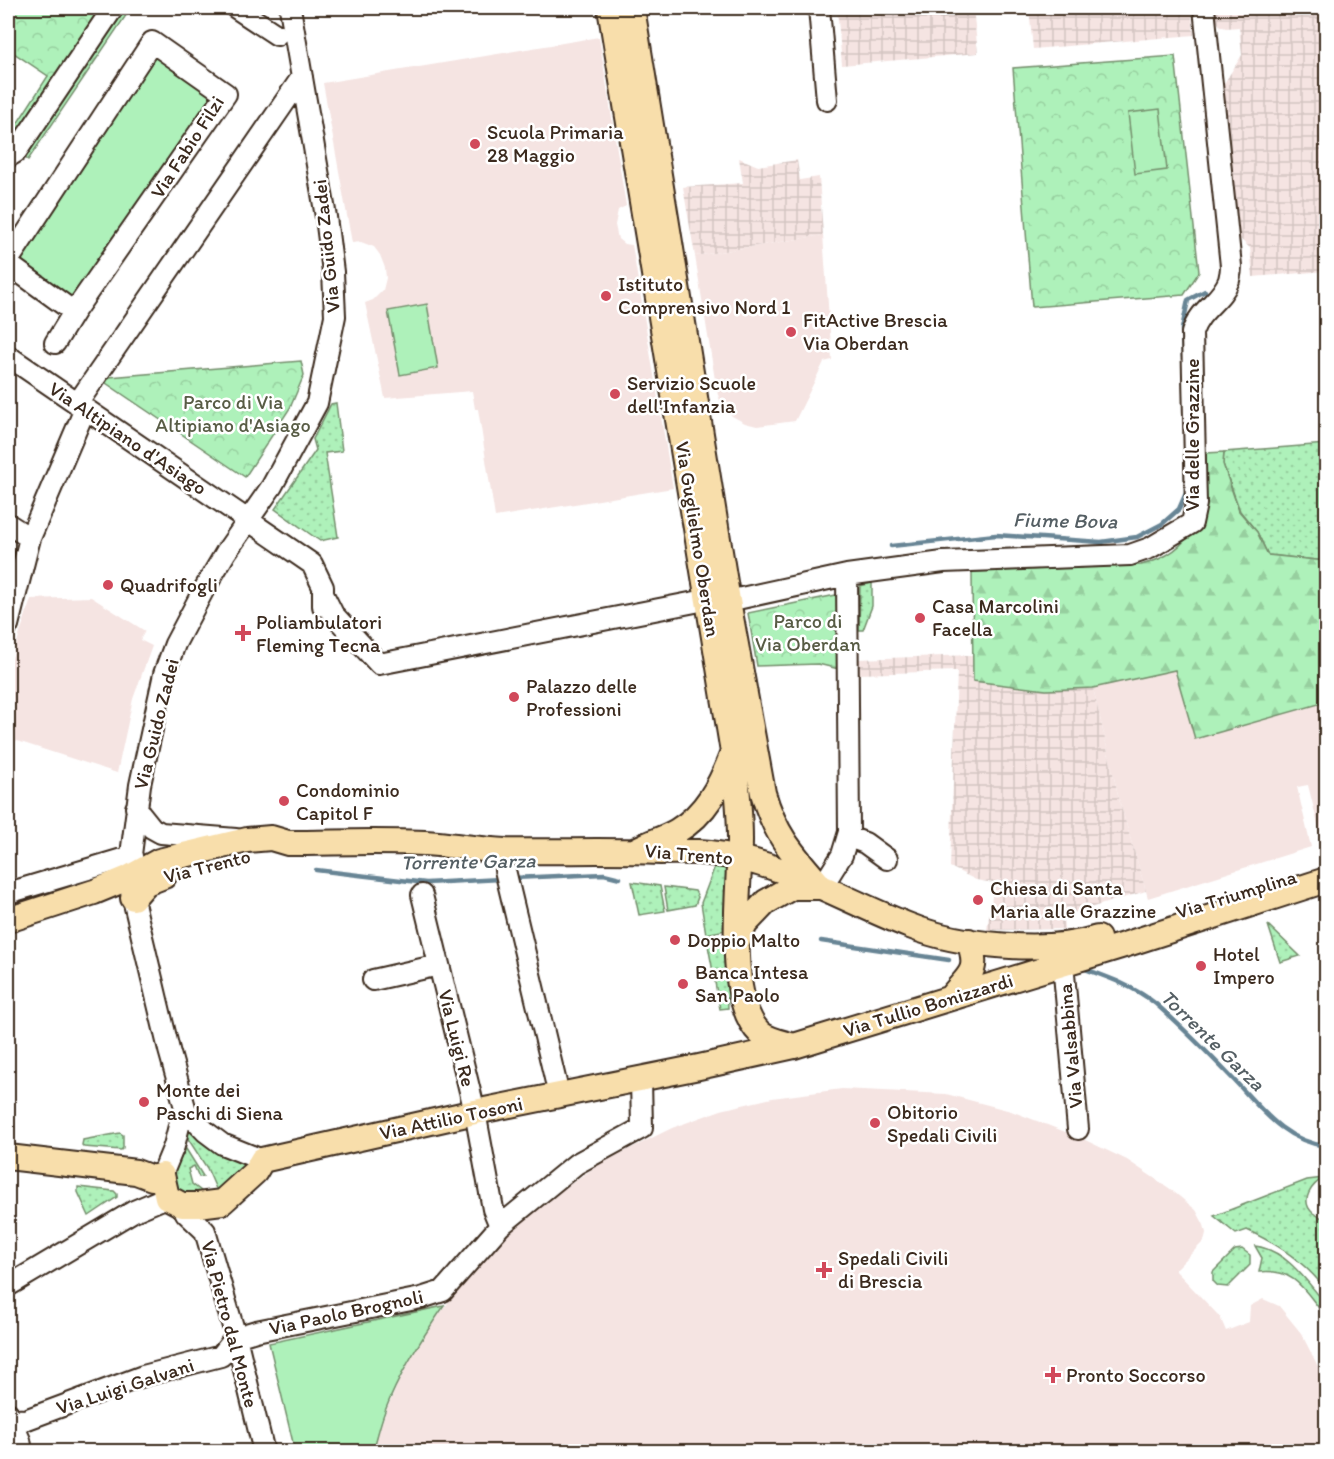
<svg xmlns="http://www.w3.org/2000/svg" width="1334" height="1459" font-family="Itim,sans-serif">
	<defs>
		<pattern id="industrial-grid" width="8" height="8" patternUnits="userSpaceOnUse" patternTransform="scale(1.5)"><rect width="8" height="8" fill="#f5e4e2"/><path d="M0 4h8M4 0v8" fill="none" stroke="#d3c4c1"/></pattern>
		<pattern id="grass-dots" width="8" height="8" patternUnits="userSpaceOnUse" patternTransform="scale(1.5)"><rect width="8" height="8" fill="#aef1ba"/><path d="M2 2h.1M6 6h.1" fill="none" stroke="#97cf9f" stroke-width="1.8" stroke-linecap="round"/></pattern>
		<pattern id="forest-firs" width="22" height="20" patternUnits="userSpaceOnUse" patternTransform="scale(1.5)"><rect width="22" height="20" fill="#aef1ba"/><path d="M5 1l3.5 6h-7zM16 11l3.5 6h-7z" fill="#97cf9f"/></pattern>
		<pattern id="park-crowns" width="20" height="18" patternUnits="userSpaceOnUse" patternTransform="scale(1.5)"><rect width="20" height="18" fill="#aef1ba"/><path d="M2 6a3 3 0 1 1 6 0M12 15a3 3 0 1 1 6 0" fill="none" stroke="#97cf9f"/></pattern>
	</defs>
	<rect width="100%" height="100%" fill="#fff"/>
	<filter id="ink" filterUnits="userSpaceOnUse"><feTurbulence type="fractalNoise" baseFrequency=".0167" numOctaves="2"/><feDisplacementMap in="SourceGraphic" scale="12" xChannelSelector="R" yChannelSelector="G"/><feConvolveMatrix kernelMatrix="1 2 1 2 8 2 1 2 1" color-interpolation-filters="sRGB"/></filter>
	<g filter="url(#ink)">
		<path fill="#f5e4e2" d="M599,37L626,206L618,210L615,225L618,239L624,244L632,245L673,488L495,517L478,409H475L472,391L385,398L365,303L373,300L383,290L386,278L385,268L380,255L374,247L361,242L352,243L323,83Z
			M823,235L832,360L824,362L795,421L757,426L745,423L732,416L721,403L717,392L695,256Z
			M91,597L145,631L140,640L152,646L133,699L117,773L8,738V670L31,599Z
			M1175,670L1195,739L1326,702V849H1324L1308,785L1297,787L1311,847L1148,898L1120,803L1093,688Z
			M842,1089L946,1094L1011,1111L1081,1138L1127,1160L1169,1188L1196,1210L1204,1225L1206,1233L1204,1241L1175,1270L1220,1317L1226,1331L1249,1322L1250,1306L1263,1299L1279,1306L1301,1333L1326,1382V1451L372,1452L386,1411L400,1379L425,1334L472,1270L488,1253L515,1226L542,1204L601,1163L672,1128L721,1110L772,1098Z"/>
		<path fill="url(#industrial-grid)" d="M837,8H973L978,53L842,65Z
			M1029,8H1191L1194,35L1033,49Z
			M1214,8H1326V271L1253,277L1250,248L1240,239L1223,85L1242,55L1239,27L1226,28L1220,26L1216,20Z
			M739,158L758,166L797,160L800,180L819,177L823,235L695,256L683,187L743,183Z
			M972,655L973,681L1046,690L1093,688L1120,803L1146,891L1063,916L1064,929L987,930L994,883L976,880L950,867L957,671L859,674L858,659Z"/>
		<path fill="url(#grass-dots)" stroke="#748e6c" stroke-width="1.5" d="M336,403L342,451L325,453L338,537L320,541L275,509L316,450L313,439L331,404Z
			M1326,444V561L1268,555L1257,532L1240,511L1223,464L1224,452Z
			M872,583V606L863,630H859L860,586Z
			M715,866L728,868L726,930L706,934L701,903Z
			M632,882L660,886L665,911L639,915Z
			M664,887L695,891L698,897L695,905L668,910Z
			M1268,925L1300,956L1280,962Z
			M726,936L728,1008L720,1009L707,940Z
			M185,1119C202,1139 216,1157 243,1162L245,1165L217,1191L207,1168L183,1131Z
			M120,1133L123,1135V1148L121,1150L84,1147L82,1145L83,1140Z
			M186,1149L203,1176L199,1177L194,1166L188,1169L192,1184L205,1194L190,1196L177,1189L174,1184L173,1171Z
			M1324,1178C1312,1184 1299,1201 1313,1213C1317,1216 1322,1218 1326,1219V1290C1305,1262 1279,1245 1247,1230L1236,1234L1214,1216L1307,1180Z
			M78,1187L114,1191L117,1194V1197L89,1216L78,1192Z
			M1255,1246C1287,1250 1307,1282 1326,1304V1317C1305,1292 1297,1268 1259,1272L1262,1258Z
			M1242,1249L1250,1255V1265L1228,1287L1218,1286L1213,1281V1272L1235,1250Z"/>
		<path fill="url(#forest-firs)" stroke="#748e6c" stroke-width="1.5" d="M1224,452L1223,464L1239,511L1257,532L1268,555L1326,561V702L1195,739L1175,670L1093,688L1046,690L973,681L972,572L1141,565C1202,550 1202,507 1206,453Z"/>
		<path fill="url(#park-crowns)" stroke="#748e6c" stroke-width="1.5" d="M8,8H131L28,160L8,146V138L48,76L8,49Z
			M1175,56L1199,272L1184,295L1032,307L1013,68Z
			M301,361L304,375L290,408L245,477L106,383L109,377Z
			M841,594L843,670L818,664L757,666L748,613Z"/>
		<path fill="#aef1ba" stroke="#748e6c" stroke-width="1.5" d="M152,54L215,98L76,300L14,257Z
			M1160,109L1167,170L1135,174L1128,113Z
			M427,304L438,368L400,375L388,311Z
			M444,1306C421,1339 399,1374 385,1411C380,1424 377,1438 373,1451H295L269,1343Z"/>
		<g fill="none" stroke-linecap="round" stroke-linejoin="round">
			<path stroke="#678595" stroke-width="4.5" d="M1183,358L1182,329L1188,300L1205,291
				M891,546L996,535L1101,542L1137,537L1162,524L1179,509L1186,493V474
				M316,870L426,883L501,879
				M513,878L604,874L620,878
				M821,941L949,960
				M1082,968C1107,977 1134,986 1156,1004C1182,1027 1208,1053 1232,1078C1260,1107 1283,1141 1326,1146"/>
			<defs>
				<path id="minor" d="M236,8L277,35
					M819,8L827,100
					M8,157L16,152L113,8
					M8,261L152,42L226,94L74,312L8,264
					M55,343L74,312
					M8,356L312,564L323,587V606
					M77,404L302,77
					M8,524L30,538
					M324,596L333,614L379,664L695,602
					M728,601L847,575L943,562L1130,555L1150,548L1192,523L1196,504L1192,333C1200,308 1221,302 1229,280C1230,276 1231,270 1231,266L1204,8
					M8,625L30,538L85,409
					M136,808L152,828L161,833L236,839
					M849,837L865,843L887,859
					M505,870L559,1095
					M822,887L842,855L849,832L847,575
					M8,893L132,856
					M422,895L475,1112L493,1209L500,1226
					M1063,963L1078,1129
					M373,980L439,965
					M186,1111L169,1050L128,878L140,785L164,674L175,644L203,591L226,552L272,486L317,403L335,316L333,272L326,217L290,8
					M186,1111L206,1132L222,1144L262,1160
					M162,1175L174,1146L181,1118L186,1111
					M182,1205L186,1213L205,1231L236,1337L264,1452
					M8,1286L134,1211L167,1197
					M236,1337L256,1331L421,1298L443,1291L500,1226L576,1164L642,1128L641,1079
					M8,1413L20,1440L22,1452
					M8,1419L25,1420L143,1376L221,1356L236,1337"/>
				<path id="major" d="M610,8L733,752C737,782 740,810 740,840C740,886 724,999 760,1033C768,1040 784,1043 794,1046
					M632,8L728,601L763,793C775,834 791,852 818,883
					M638,849C651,842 665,838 677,831C706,814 721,784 732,755
					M133,898L146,883L164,876
					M8,920L94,892L128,878L159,861L247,840L271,838L288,843C337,843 388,840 438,844C460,846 483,850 506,851C557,852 609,850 660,852C677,852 694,851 710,853C782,861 843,900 910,926C960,946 1046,954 1098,938
					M738,941L745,924L766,902L792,887H816
					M950,998C969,974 980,973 969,941
					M8,1157L136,1172L152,1178L162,1175L167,1197L182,1205H198L222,1202L255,1172L262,1160L475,1112L699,1067L794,1046L1124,945L1326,880"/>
			</defs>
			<use href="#minor" stroke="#3b2a1e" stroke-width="24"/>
			<use href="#major" stroke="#3b2a1e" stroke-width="28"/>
			<use href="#minor" stroke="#fff" stroke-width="20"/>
			<use href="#major" stroke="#f8deab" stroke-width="24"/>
		</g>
	</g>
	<g fill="#d1495b" stroke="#fff" stroke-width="2">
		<circle cx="475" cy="144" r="6"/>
		<circle cx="606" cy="296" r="6"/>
		<circle cx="791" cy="332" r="6"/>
		<circle cx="615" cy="394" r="6"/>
		<circle cx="108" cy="585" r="6"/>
		<circle cx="920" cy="618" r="6"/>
		<path d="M240 624h6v6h6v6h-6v6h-6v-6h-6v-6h6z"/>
		<circle cx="514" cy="697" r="6"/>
		<circle cx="284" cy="801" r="6"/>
		<circle cx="978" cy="900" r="6"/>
		<circle cx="675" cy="940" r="6"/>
		<circle cx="1201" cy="966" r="6"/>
		<circle cx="683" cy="984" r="6"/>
		<circle cx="144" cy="1102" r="6"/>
		<circle cx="875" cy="1123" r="6"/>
		<path d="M821 1261h6v6h6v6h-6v6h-6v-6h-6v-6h6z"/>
		<path d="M1050 1366h6v6h6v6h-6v6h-6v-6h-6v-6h6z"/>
	</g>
	<g text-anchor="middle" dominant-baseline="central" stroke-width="5" stroke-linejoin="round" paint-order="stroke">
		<g font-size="20" fill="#3b2a1e" stroke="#fff" text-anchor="start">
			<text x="487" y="132">Scuola Primaria<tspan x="487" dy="23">28 Maggio</tspan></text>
			<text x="618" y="284">Istituto<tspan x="618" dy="23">Comprensivo Nord 1</tspan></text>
			<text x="803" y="320">FitActive Brescia<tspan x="803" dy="23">Via Oberdan</tspan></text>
			<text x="627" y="383">Servizio Scuole<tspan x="627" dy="23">dell'Infanzia</tspan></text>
			<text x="120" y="585">Quadrifogli</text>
			<text x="932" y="606">Casa Marcolini<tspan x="932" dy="23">Facella</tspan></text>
			<text x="256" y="622">Poliambulatori<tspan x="256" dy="23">Fleming Tecna</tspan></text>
			<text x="526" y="686">Palazzo delle<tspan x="526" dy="23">Professioni</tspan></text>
			<text x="296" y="790">Condominio<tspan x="296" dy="23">Capitol F</tspan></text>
			<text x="990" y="888">Chiesa di Santa<tspan x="990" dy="23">Maria alle Grazzine</tspan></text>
			<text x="687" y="940">Doppio Malto</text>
			<text x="1213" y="954">Hotel<tspan x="1213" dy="23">Impero</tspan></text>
			<text x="695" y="972">Banca Intesa<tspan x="695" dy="23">San Paolo</tspan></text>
			<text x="156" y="1090">Monte dei<tspan x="156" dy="23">Paschi di Siena</tspan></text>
			<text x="887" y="1112">Obitorio<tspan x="887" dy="23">Spedali Civili</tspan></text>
			<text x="838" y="1258">Spedali Civili<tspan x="838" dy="23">di Brescia</tspan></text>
			<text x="1066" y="1375">Pronto Soccorso</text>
		</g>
		<g font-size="20" fill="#3b2a1e" stroke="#fff">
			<text transform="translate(187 147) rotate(-57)">Via Fabio Filzi</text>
			<text transform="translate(326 246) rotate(-96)">Via Guido Zadei</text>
			<text transform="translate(1192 435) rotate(-90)">Via delle Grazzine</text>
			<text transform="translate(128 438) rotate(34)">Via Altipiano d'Asiago</text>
			<text transform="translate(698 539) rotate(81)">Via Guglielmo Oberdan</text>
			<text transform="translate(156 724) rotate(-76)">Via Guido Zadei</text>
			<text transform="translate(689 854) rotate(5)">Via Trento</text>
			<text transform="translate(207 866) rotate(-14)">Via Trento</text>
			<text transform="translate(1236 894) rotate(-17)">Via Triumplina</text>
			<text transform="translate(928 1005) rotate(-17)">Via Tullio Bonizzardi</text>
			<text transform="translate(457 1038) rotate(76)">Via Luigi Re</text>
			<text transform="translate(1070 1046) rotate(-95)">Via Valsabbina</text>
			<text transform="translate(451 1118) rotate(-12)">Via Attilio Tosoni</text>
			<text transform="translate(346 1312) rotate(-12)">Via Paolo Brognoli</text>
			<text transform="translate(230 1324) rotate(75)">Via Pietro dal Monte</text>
			<text transform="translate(125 1386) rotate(-18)">Via Luigi Galvani</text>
		</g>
		<g font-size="20" fill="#585c45" stroke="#fff">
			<text x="233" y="402">Parco di Via<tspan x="233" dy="23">Altipiano d'Asiago</tspan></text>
			<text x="808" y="621">Parco di<tspan x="808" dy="23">Via Oberdan</tspan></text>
		</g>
		<g font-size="21" font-style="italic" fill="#555f64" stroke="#fff">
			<text transform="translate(1065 520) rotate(1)">Fiume Bova</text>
			<text transform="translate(468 861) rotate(-1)">Torrente Garza</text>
			<text transform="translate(1213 1040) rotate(44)">Torrente Garza</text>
		</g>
	</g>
	<rect width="1334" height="1459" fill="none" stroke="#fff" stroke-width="30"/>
	<rect x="15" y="15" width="1304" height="1429" fill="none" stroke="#3b2a1e" stroke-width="2" filter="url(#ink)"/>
</svg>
